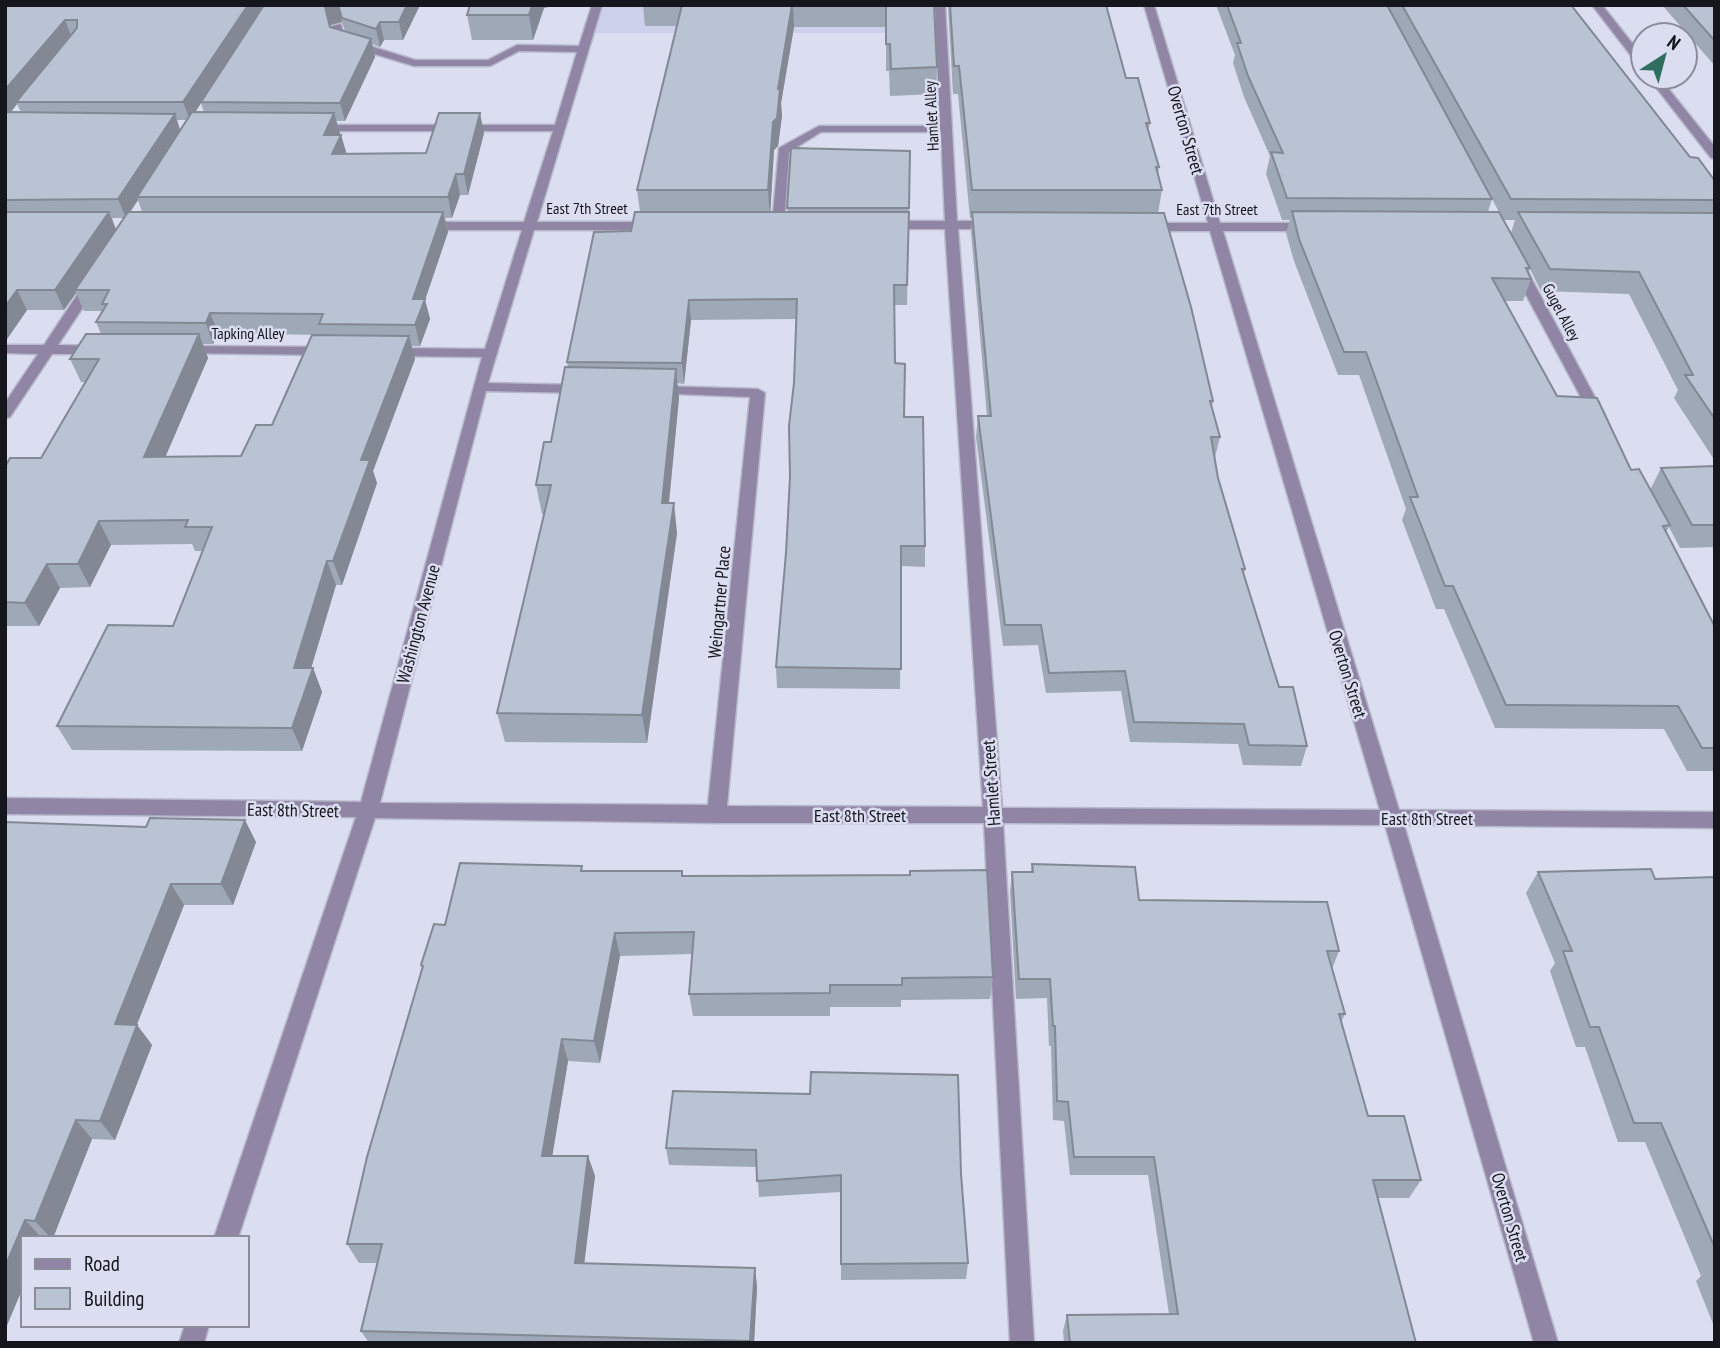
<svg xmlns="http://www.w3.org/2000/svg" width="1720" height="1348" font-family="'PT Sans Narrow',sans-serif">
	<rect width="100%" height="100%" fill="#dbddf0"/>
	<path fill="#cdd0ea" d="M597,5H940L942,33H588Z"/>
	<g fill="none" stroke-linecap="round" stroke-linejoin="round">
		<defs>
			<path id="minor" d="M592,5H602L537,222H654L660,226L654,230H534L488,383L584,385L591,389L584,393L486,391L380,803L708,805L750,397L652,393L650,390L652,387L657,386L758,389L765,393L727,806L983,807L945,229H885L879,225L885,221H945L941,132H821L789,152L784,225L778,229L772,225L779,148L819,126H940L935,5H945L957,221H994L1000,225L994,229H958L1002,808L1380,810L1210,231H1144L1138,227L1144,223H1208L1144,5H1154L1220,223H1312L1318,227L1312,231H1223L1399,810L1715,812V828L1404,825L1558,1343H1534L1385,825L1003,823L1034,1343H1010L984,823H717L375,818L238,1238H214L356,817L5,814V798L361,802L482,357L390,356L383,352L390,348L485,349L522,230H423L417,226L423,222H524L553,131H314L308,128L314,125H555L577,52L519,51L490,66H414L335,42L332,26L341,24L344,38L415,60H488L517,45L579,46Z
				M1592,5H1602L1643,57V67L1639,66Z
				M1648,77H1659L1715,147V158H1711Z
				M1517,261L1524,265L1605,416L1603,419L1598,420L1591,416L1510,265Z
				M92,279L99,283L58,345L100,346L107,350L100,354H52L10,417L5,418V403L38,354L5,353V345H44L87,280Z
				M184,346L327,347L334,351L327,355L179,353L177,350Z
				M185,1325H209L204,1343H179Z"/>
		</defs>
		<use href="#minor" stroke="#b7b9ca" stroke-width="3"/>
		<use href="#minor" fill="#9185a6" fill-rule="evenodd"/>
	</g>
	<path fill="#9fa8b6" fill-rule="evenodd" d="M5,5H420L403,40H384L380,47L372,44L375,57L345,121H336L340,133L339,135H341L346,153H426L484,133L468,195H460L452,218H445L448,232L425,300L430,319L420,346H411L415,359L373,471L377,483L342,585H336L311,668H313L322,692L302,751L72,750L57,726L173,626L203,551H195L192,544L111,545L90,587L60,588L39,626H5V467L41,458L85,382H81L70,359L101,334L96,322L103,311H84L76,293L64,310H27L5,342ZM342,22L345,31L330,27V25ZM201,103L204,112H195ZM17,104L21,112H11ZM177,120H187L180,131ZM138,200L142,212H130ZM112,218H124L116,230ZM218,333L322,335L272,425L241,456L165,457L208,358L202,344H213Z
		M470,5H548L547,8H544L533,40H472L467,15Z
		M643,5H934L937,67L936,94L890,96L889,71H886V27H794L781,103L782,116L778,146L774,150L770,212H788L787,208L910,151L907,305H894L895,363L925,546V567L901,566L900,689L777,688L776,667L786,553L797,319L691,320L684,384L677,383L679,398L669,503L677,533L647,743L505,742L497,713L544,514H542L536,485L551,442L568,367L567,362L640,212L637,190L677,26H645Z
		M948,5H1106L1126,78L1150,123L1148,132L1159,167L1158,175L1162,190L1158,213L1213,401L1212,406L1220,437L1215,457L1218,478L1245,569L1244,574L1279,687L1307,746L1301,766L1243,765L1238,744L1130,742L1121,691L1046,693L1038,645L1003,646L976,437L978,416H987L971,232L972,218H970L958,94H953Z
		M1216,5H1571L1690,157L1715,181V461L1674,398L1678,390L1629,294L1541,291L1530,269L1528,273L1531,279L1523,301H1504L1557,396L1650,490L1661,468L1715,466V547L1680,548L1669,527L1666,532L1715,627V771H1687L1664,729L1495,728L1444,609H1436L1402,520L1406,509L1359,375H1338L1294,261L1286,233L1290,220H1282L1266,174L1270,156L1244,97L1233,63L1235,55ZM1492,199L1499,212H1488ZM1504,220H1515L1511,233Z
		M1662,5H1715V66Z
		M5,822L256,842L233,905H184L137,1025L152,1045L115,1140L92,1139L53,1238H23V1287L5,1330Z
		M1032,864L1139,900L1339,951L1332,969L1345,1014L1341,1022L1368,1116L1421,1180L1409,1198H1378L1416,1343H1064L1063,1331L1067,1315L1169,1314L1148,1175H1070L1064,1121L1053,1120L1051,1046H1049L1047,998L1016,999L1010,892L1012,872H1031Z
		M584,871H682L683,876L993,977L990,999L901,1000V1007H830V1016H693L689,994L692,954L620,956L600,1063L568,1061L552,1156H588L595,1176L584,1263L755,1268L757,1287L754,1343H369L361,1331L378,1263H359L347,1244L422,969L421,965L445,925Z
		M1538,872L1655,879L1715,877V1329L1696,1281L1701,1276L1645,1142H1618L1585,1047H1576L1550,971L1555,963L1526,893Z
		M673,1091L961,1174L968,1263L966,1279L841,1280V1192L759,1197L757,1167L669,1165L666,1148Z"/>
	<path fill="#828894" d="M248,5H265L190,120L183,102Z
		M332,5H338L342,22L330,25L334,45L325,7Z
		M407,5H420L403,40L399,22Z
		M532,5H544V8L533,40L529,15Z
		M792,5H793L794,27L781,103L782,116L778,146L774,150L770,218L768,190L773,122Z
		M65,20L72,38L16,102L17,104L5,119V90Z
		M380,22L384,40L380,47L376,29Z
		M371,39L375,57L345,121L340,103Z
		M334,113L340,133L329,155L324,135Z
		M480,113L484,133L468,195L464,174Z
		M175,114L181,133L137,197L138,200L126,218L118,199Z
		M341,135L347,155L332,154Z
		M456,174L460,195L452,218L448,197Z
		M109,212L117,232L75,290L76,293L64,310L55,290Z
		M443,212L448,232L425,300L430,319L420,346L415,325L413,299Z
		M17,290L27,310L5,342V307Z
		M689,300L691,320L684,384L682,363Z
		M210,313L218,333L213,344L206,323Z
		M199,334L208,358L155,481L144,457Z
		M409,336L415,359L373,471L377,483L342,585L333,561L361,460Z
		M676,369L679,398L666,532L662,503Z
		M674,503L677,533L647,743L642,715Z
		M99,521L111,545L90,587L78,564Z
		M327,561L336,585L304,692L294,668Z
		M47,564L60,588L39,626L25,603Z
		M313,668L322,692L302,751L292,728Z
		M245,820L256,842L233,905L221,884Z
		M171,884L184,905L129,1044L115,1024Z
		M615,933L620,956L600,1063L594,1041Z
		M137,1025L152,1045L115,1140L100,1121Z
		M562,1039L568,1061L549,1176L542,1156Z
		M76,1120L92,1139L53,1238H51L35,1221Z
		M588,1156L595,1176L582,1282L575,1263Z
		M25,1220L42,1238H23V1287L5,1330V1267Z
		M755,1268L757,1287L754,1343H751Z"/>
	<path fill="#b9c3d4" stroke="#828894" stroke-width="2" d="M5,5H248L183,102H16L77,28V20H65L5,90Z
		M264,5H332L325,7L330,27L371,39L340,103L201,102Z
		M338,5H407L399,22H380L376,29L342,18Z
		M470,5H532L529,15H467Z
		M682,5H792L778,89H780L777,118L773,122L768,190H637Z
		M886,5H934L937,67L891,69L890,44H886Z
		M950,5H1106L1126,78H1138L1150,123H1146L1159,167H1156L1162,190H972L959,66H954Z
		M1227,5H1387L1492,199L1287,198L1271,152L1283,153L1248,76L1237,43H1241Z
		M1402,5H1571L1690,157L1698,158L1715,181V200L1511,199Z
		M1683,5H1715V41Z
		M5,112L175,114L118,199L5,200Z
		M192,112L334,113L324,135H341L332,154L426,153L439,113H480L464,174H456L448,197H137Z
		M791,148L910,151L909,208H787Z
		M1292,211L1499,212L1530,268H1526L1531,279L1492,278L1557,396L1597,398L1631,470L1639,469L1670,525L1663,526L1715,627V748H1702L1678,706L1506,705L1453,586H1445L1410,497H1418L1366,352H1344L1299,239Z
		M5,212H109L55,290H17L5,307Z
		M128,212H443L413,299H425L415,325L319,324L323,314L210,313L206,323L96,322L107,304H102L109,290H75Z
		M635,212H909L907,285H894L895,363L905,364L904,417H923L925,546H901V669L776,667L786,553L790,477L789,426L794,383L797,299L689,300L682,363L567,362L594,232L631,231Z
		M972,212L1164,213L1191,307L1213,401H1210L1220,437H1211L1218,478L1245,569H1242L1279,687H1293L1307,746L1249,745L1244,724L1134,722L1125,671L1049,673L1041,625H1005L978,416H991Z
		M1518,212L1715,213V419L1685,375H1693L1639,272L1550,269Z
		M86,334H199L144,457L241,456L256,425H272L312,335L409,336L361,460H370L333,561H327L294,668H313L292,728L57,726L108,625L173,626L212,527H185L188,520L99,521L78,564H47L25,603L5,602V467L10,458H41L99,359H70Z
		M565,367L676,369L662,503H674L642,715L497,713L551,485H536L544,442H551Z
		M1715,466V525H1692L1661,468Z
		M150,818L245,820L221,884H171L115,1024L137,1025L100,1121L76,1120L35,1221L25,1220L5,1267V822L146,827Z
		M460,863L582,866L581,871H682V876L910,875V871L987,870L993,977L902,978V985H830V993L689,994L694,932L615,933L594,1041L562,1039L542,1156H588L575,1263L755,1268L750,1341L361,1331L382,1244H347L367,1157L423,966L421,965L434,924L445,925Z
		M1032,864L1135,867L1139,900L1327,902L1339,951H1327L1345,1014H1339L1368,1116H1404L1421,1180H1373L1416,1343H1070L1067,1315L1178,1314L1154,1157H1074L1068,1102L1057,1101L1055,1026H1053L1050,979H1019L1012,872H1033Z
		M1651,869L1655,879L1715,877V1248L1661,1123H1634L1599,1027H1590L1563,951H1572L1538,872Z
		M811,1072L958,1075L961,1174L968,1263L841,1264V1175L757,1181L756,1150L666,1148L673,1091L810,1094Z"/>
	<g text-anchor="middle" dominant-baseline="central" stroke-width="5" stroke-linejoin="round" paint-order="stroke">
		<g font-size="16" fill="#15151c" stroke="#dbddf0">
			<text transform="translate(931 116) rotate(-93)">Hamlet Alley</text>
			<text x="587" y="208">East 7th Street</text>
			<text x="1217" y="209">East 7th Street</text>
			<text transform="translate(1562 312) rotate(62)">Gugel Alley</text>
			<text x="248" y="333">Tapking Alley</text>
		</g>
		<g font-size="18" fill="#15151c" stroke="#dbddf0">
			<text transform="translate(1186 130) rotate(74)">Overton Street</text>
			<text transform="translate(719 602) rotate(-85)">Weingartner Place</text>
			<text transform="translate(418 624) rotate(-75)">Washington Avenue</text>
			<text transform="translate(1348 674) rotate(73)">Overton Street</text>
			<text transform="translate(991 783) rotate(-94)">Hamlet Street</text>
			<text transform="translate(293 810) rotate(1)">East 8th Street</text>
			<text x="860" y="815">East 8th Street</text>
			<text x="1427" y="818">East 8th Street</text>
			<text transform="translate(1510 1217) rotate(74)">Overton Street</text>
		</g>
	</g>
	<rect width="1720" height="1348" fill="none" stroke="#15151c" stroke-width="14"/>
	<rect x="21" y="1236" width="228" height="91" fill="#dbddf0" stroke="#8c8d9b" stroke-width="2"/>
	<rect x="35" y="1259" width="35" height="10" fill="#9185a6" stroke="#8c8d9b" stroke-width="2"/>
	<text x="84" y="1271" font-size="21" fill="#15151c">Road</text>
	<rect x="35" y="1288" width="35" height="21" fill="#b9c3d4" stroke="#8c8d9b" stroke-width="2"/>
	<text x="84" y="1306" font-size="21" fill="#15151c">Building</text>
	<g transform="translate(1664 56) rotate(36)"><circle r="33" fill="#dbddf0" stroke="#8c8d9b" stroke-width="2"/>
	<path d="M0-5L12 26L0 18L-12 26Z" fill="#2e6f5f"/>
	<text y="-10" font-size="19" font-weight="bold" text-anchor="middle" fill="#15151c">N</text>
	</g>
</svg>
